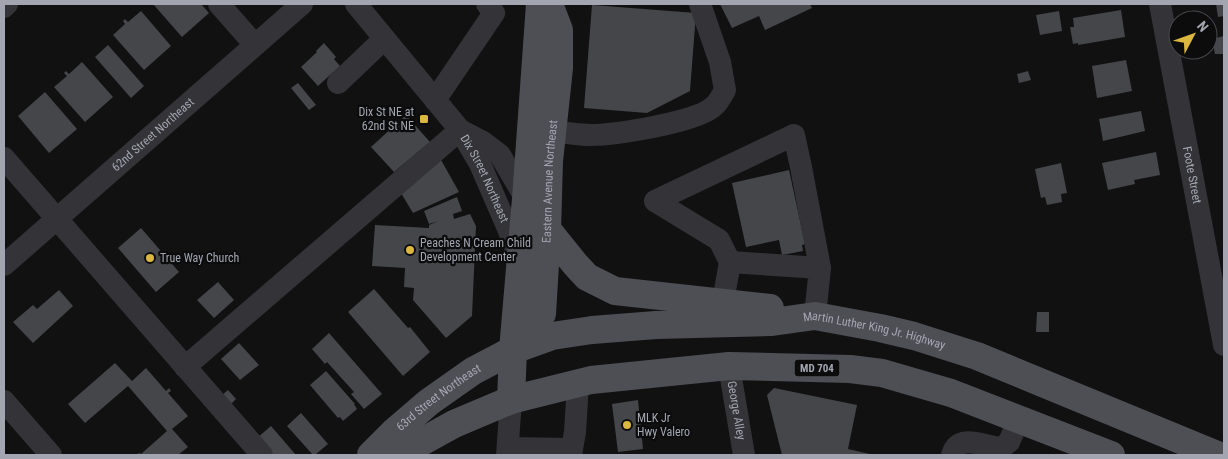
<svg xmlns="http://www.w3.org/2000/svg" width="1228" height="459" font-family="'Roboto Condensed',sans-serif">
	<rect width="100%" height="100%" fill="#111112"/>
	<path fill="#45464a" d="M153,4H201L209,13L182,37Z
		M720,4H810L812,8L765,30L759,16L732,28Z
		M1216,4H1224V16L1218,17Z
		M592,5L696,13L690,91L647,113L584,108Z
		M1121,10L1125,37L1078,45V43L1073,44L1070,27H1074L1073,18Z
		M141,11L171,46L144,70L113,35L125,24L123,21L125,19L128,22Z
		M1059,11L1062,31L1040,35L1036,15Z
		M1224,36V54H1215L1212,39Z
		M324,43L336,57L334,59L340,66L318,86L301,67L317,52L316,51Z
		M108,45L144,86L131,98L95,57Z
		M1126,60L1132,91L1097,98L1092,66Z
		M82,62L113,97L85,122L54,87L67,76L64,73L66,71L69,74Z
		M1028,71L1031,80L1019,83L1017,74Z
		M298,83L316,105L309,110L291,88Z
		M45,92L77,129L49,153L18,116Z
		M1141,111L1145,131L1103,141L1099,119Z
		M406,115L430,142L394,172L371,147Z
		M1156,152L1160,175L1134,180L1135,184L1108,190L1102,163Z
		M440,158L459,192L413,213L401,193Z
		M1061,163L1067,193L1061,194L1062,202L1047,205L1045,197L1041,198L1035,169Z
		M789,170L805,244L802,245L803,251L782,255L779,240L746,247L732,183Z
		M457,197L462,211L453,214L454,219L470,214L476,226L472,316L446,338L413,300L414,288L404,287L405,268L372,266L375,225L429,228V225L438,221L429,224L424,211Z
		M141,228L179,272L156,292L118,248Z
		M218,282L234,300L214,318L197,300Z
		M374,289L408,328L410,327L430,352L403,376L348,312Z
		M59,290L73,306L33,343L13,322L33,305L37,309Z
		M1037,312H1049V332H1036Z
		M329,333L382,394L364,409L351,394L354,392L327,362L325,364L312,349Z
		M239,343L259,365L240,380L221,359Z
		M115,363L132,381L146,368L166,391L169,388L171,391L168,393L188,416L172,429L188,447L178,455H136L139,453L141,454L167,431L128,386L85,423L68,404Z
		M326,371L355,404H354L357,409L343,421L340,417L338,418L310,385Z
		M774,388L857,405L848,449L874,455H782L767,395Z
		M228,390L236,399L230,405L221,396Z
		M638,400L643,449L618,452L612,404Z
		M301,413L328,444L315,455H313L287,426Z
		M271,426L296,455H272L257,438Z"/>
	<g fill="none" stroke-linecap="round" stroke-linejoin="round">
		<g stroke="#343438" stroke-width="22">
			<path d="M219,4L255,45"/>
			<path id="s1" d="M356,4L460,130L480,164L507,226L516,250L517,262"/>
			<path id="s2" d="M1160,4L1224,345"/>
			<path d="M4,7L7,4"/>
			<path d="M338,83L384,39"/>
			<path d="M435,100L494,13L487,4"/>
			<path d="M460,130L483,142L500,155L526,199"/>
			<path d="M552,132C565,132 578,135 591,135C615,135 698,122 714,106C719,102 722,95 725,90L720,62L700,4"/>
			<path d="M4,158L262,455"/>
			<path d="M730,262L719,240L655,201L794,135L801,167L820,268"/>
			<path id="s3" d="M4,265L302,4"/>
			<path d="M720,319L730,262L820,268L815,316"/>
			<path id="s4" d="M729,366L744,455"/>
			<path d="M185,367L460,130"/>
			<path d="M4,401L51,455"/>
			<path d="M508,448L572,449"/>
			<path d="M507,455L511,400"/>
			<path d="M571,455L575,432L578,384"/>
			<path d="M952,455C959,432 984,447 1001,448L1009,442L1019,419"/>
		</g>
		<g stroke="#4e4f55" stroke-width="28">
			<path d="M542,223L575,264L587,277L615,291L770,308"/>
			<path id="s5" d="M513,350L542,314L547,231L549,161L559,68V30L549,4"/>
			<path d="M511,400L513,350L526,199L540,4"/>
			<path id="s6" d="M371,455L394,432L429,402L473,371L513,350L552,336L592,330L656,325L772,322L815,316L880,328L914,336L977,356L1217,455"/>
			<path d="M398,455L454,424L511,400L591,380L729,366L850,369L882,373L951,393L1111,455"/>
		</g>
	</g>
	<g fill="#dcb73f" stroke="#0c0c0d" stroke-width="2">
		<rect x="419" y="114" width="10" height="10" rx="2.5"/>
		<circle cx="410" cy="250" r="5"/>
		<circle cx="150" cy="258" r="5"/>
		<circle cx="627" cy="425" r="5"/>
	</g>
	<g text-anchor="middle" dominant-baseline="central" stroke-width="4.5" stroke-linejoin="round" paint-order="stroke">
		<rect fill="#0c0c0d" stroke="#767880" stroke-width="1" x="794.5" y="359.5" width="45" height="17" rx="4"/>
		<g font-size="11" font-weight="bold" fill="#a3a6b1">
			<text x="817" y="368">MD 704</text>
		</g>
		<g font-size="12" fill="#a3a6b1" stroke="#0c0c0d" text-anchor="start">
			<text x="414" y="112" text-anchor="end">Dix St NE at<tspan x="414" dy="14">62nd St NE</tspan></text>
			<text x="420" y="243">Peaches N Cream Child<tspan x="420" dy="14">Development Center</tspan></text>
			<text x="160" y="258">True Way Church</text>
			<text x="637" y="418">MLK Jr<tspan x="637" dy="14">Hwy Valero</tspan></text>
		</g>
		<g font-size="12" fill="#a3a6b1" stroke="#0c0c0d">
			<text stroke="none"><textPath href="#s3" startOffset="198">62nd Street Northeast</textPath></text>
			<text stroke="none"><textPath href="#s2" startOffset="174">Foote Street</textPath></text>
			<text stroke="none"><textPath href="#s1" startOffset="218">Dix Street Northeast</textPath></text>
			<text stroke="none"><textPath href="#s5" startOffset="179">Eastern Avenue Northeast</textPath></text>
			<text stroke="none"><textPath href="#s6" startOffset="544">Martin Luther King Jr. Highway</textPath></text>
			<text stroke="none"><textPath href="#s6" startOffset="89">63rd Street Northeast</textPath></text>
			<text stroke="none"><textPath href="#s4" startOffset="45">George Alley</textPath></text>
		</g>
	</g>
	<rect width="1228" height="459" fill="none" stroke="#a3a6b1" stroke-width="10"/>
	<g transform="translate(1193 35) rotate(49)"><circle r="24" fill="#0c0c0d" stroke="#484a4f"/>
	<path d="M0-4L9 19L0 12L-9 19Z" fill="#dcb73f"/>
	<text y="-8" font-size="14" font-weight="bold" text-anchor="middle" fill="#a3a6b1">N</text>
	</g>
</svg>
